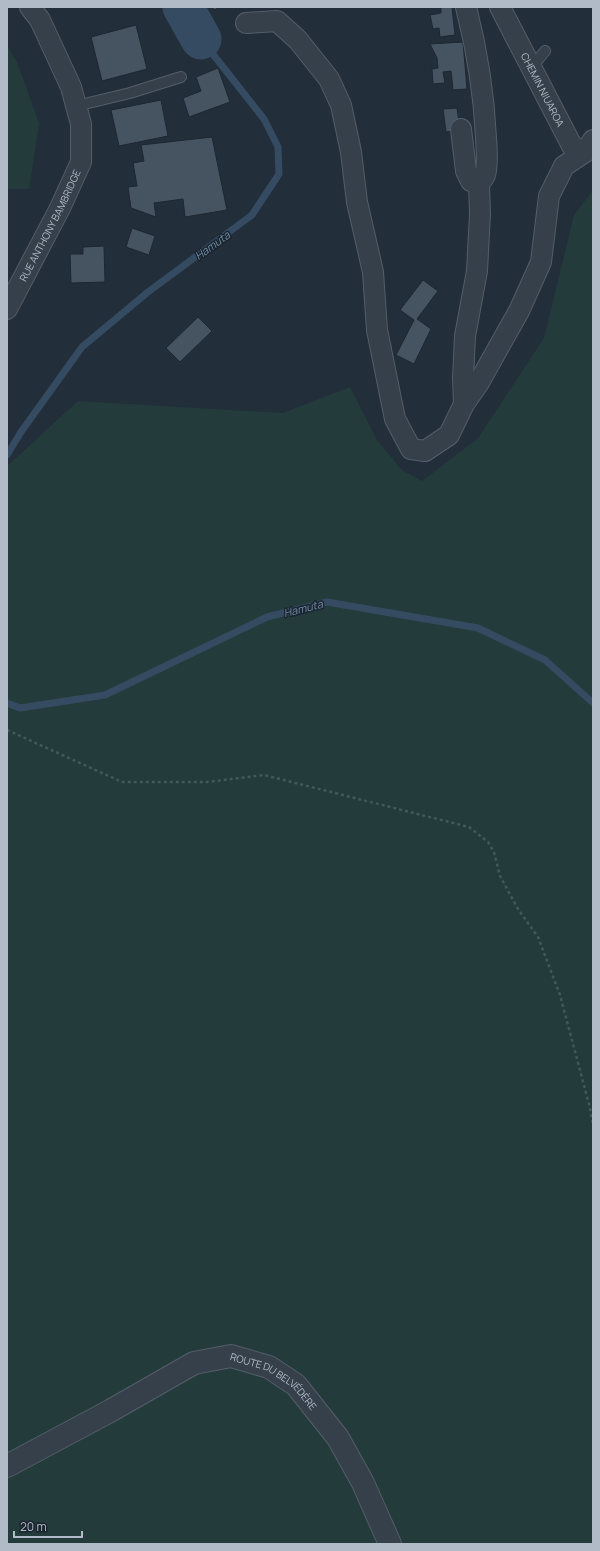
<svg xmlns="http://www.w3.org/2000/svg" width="600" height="1551" font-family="Manrope,sans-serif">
	<rect width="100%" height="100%" fill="#222e3a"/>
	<path fill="#243b3c" d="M7,45L17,62L39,123L29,189H7Z
		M593,190V1544H7V466L78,401L283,413L350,387L377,440L402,470L422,481L478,438L544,338L574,215Z"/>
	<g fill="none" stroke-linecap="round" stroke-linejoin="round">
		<path stroke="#354b62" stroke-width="7" d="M7,455L21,432L82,347L148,292L252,215L279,174L278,147L264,119L201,39
			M7,703L20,708L105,695L267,617L327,602L478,628L545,660L593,703"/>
		<path stroke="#354b62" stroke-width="41" d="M183,7L201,39"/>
	</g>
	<path fill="#465462" stroke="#1d2731" d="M212,7H221L214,10Z
		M441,7H452L455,35L440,37L439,28L433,29L430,15L441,13Z
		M136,25L147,69L102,81L91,37Z
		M463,42L467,89L453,90L451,71L443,72L445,83L433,84L432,69L438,68L437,58L430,44Z
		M218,68L230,102L189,117L183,98L201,91L196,77Z
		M161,100L168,136L119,146L111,110Z
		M457,108L460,130L446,132L443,109Z
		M212,137L227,210L185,217L183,199L154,203L156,217L131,208L128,187L137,186L133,163L144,161L141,145Z
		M132,228L155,236L149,255L126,247Z
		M104,246L105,282L71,283L70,254H83V247Z
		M423,280L438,291L417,319L431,329L414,364L396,355L414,320L400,310Z
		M198,317L212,331L180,362L166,348Z"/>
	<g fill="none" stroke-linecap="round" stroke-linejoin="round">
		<defs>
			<path id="service" d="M532,67L545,51
				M76,106L130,93L181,77"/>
			<g id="minor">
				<path id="s1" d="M500,7L572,146L585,152L593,140"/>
				<path d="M246,23L277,21L298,40L329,79L341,105L351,152L357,202L373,272L377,330L395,419L411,449L425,451L449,435L464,404L478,384L519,311L541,262L549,196L564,166L585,152"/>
				<path d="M461,129L466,171L471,181L479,183C481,181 484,178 485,175C488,164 487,150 486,138C484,94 477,50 466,7"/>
				<path id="s2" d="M7,309L60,208L81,162V124L71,87L40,20L30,7"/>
				<path d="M464,404L463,378L465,336L477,271L480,214L479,183"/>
			</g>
			<g id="tertiary">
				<path id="s3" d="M7,1466L110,1411L194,1363L231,1356L269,1367L296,1385L338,1438L363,1483L390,1544"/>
			</g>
		</defs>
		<use href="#service" stroke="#545e69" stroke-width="12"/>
		<use href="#minor" stroke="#545e69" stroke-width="22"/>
		<use href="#tertiary" stroke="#545e69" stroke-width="24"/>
		<path stroke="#425859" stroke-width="2.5" stroke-dasharray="3 3" stroke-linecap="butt" d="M7,730L122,782H207L264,775L469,827L488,842L494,852L500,876L518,909L538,937L560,995L590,1108L593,1125"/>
		<use href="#service" stroke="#36404b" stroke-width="10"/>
		<use href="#minor" stroke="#36404b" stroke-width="20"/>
		<use href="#tertiary" stroke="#36404b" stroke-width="22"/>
	</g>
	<g text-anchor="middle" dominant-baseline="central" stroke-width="3" stroke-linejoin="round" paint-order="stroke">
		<g font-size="10" fill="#b1bbc7" stroke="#1b252f">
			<text stroke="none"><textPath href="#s1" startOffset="93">CHEMIN NIUAROA</textPath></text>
			<text stroke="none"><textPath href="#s2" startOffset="94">RUE ANTHONY BAMBRIDGE</textPath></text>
			<text stroke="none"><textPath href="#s3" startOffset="302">ROUTE DU BELVÉDÈRE</textPath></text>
		</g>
		<g font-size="11" font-style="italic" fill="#708eaa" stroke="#1b252f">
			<text transform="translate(212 245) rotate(-36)">Hamuta</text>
			<text transform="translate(303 608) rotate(-14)">Hamuta</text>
		</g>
	</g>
	<rect width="600" height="1551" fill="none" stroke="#b1bbc7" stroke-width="16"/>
	<path d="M14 1531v6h68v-6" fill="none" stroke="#b1bbc7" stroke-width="2"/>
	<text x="20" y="1531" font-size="12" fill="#b1bbc7" stroke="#1b252f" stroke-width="3" paint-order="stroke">20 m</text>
</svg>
